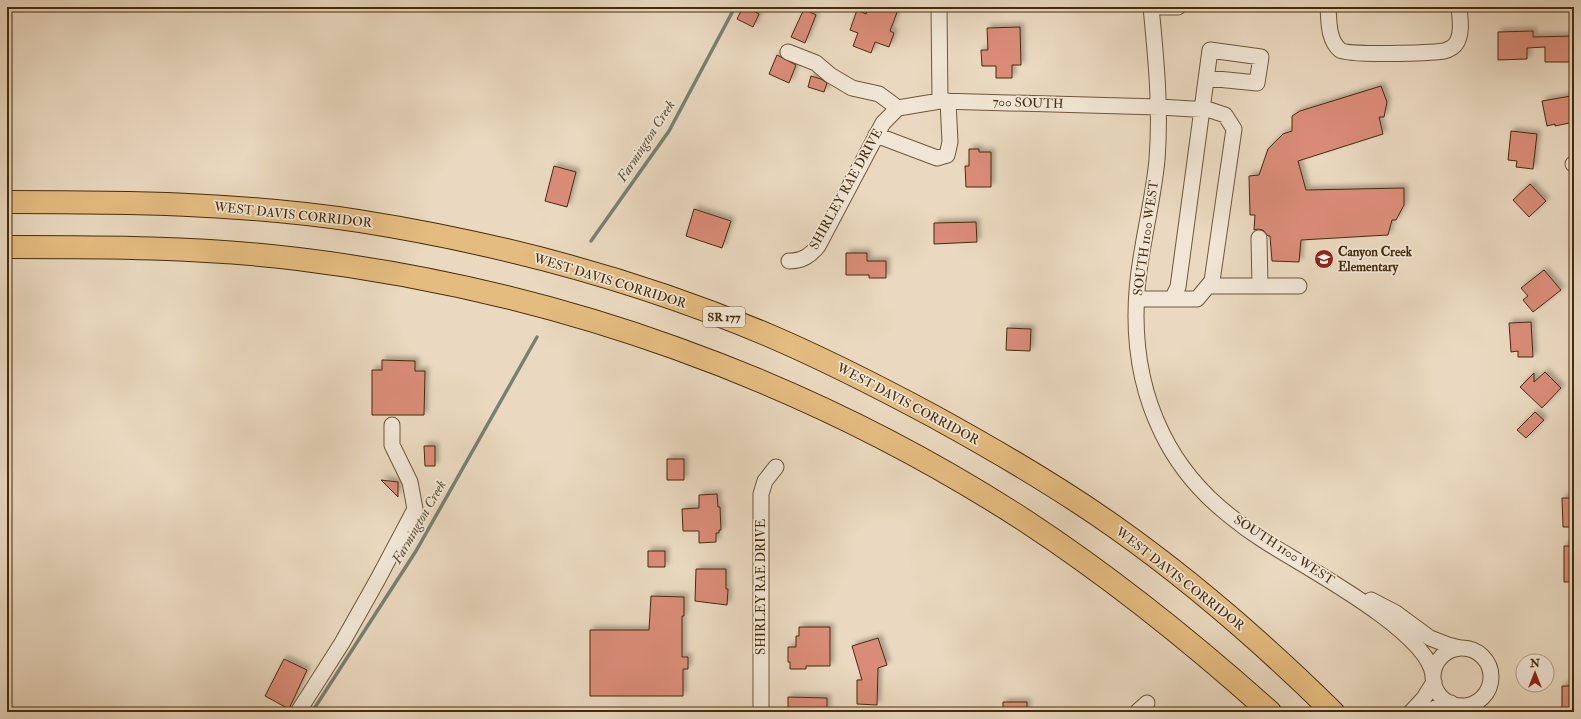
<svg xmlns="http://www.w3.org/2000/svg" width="1581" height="719" font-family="'IM FELL Double Pica',serif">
	<defs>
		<filter id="shadow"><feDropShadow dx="3.5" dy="-3.5" stdDeviation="2" flood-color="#0004"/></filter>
	</defs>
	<rect width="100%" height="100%" fill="#ead9c0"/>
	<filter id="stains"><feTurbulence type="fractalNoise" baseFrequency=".005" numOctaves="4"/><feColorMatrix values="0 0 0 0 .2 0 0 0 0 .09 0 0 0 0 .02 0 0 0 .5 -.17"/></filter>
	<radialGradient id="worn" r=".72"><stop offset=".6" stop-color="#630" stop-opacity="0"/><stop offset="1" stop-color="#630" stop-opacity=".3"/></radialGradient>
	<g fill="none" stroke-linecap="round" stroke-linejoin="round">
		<path stroke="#778172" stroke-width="3.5" d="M591,241L669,131L735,7
			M312,712L416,551L537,337"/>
	</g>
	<path fill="#da8c78" stroke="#462c0b" filter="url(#shadow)" d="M743,7H746L759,14L753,27L737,19Z
		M869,7H899L890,31L894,33L889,47L875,42L871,53L853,46L858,33L850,30L857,10L866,14Z
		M804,9L816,15L805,43L791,37Z
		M1020,27L1021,65H1012V78H996V66H982L981,50H988L987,28Z
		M1533,31V37L1574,36V62H1545V47L1527,48V59L1498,60V32Z
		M777,55L796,65L789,83L769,74Z
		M811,76L821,79L827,83L824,92L808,87Z
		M1381,86L1387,102L1384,117H1379L1383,134L1298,161L1306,190L1404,188V205L1396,220H1392L1388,235L1301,240L1299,262L1272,261L1270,236H1268L1263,230L1258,229L1254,230L1255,215H1250L1249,176L1259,175L1268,149L1283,134L1292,131V116L1300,111Z
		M1571,96L1574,110V122L1555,126V124L1547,126L1542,101Z
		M1511,131L1537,134L1533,169L1516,167L1517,161L1508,160Z
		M969,149H979V152H991V187H966L965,166H969Z
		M554,166L576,172L567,207L545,201Z
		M1530,184L1546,201L1529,217L1513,200Z
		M694,209L731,221L722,248L686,236Z
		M976,222L977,242L934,244V223Z
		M846,253H867V261H886V278H869V275H846Z
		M1544,270L1561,290L1533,312L1523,300L1528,296L1521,288Z
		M1531,322L1533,357H1518V351L1511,352L1509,323Z
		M1007,328L1031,329L1030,351L1006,350Z
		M382,360L415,361V371H425L424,415H372V370H382Z
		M1545,372L1561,388L1542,408L1520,387L1534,373V382Z
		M1535,412L1544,420L1526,438L1517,430Z
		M424,446H435V466H425Z
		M667,459H684V480H667Z
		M381,480L398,482V497Z
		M717,494L718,507H720L721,530H719V533H716V542L699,543V531H683L682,509L699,508V495Z
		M1562,498H1574V527H1563Z
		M1564,546H1574V582H1564Z
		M648,551H665V567H648Z
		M696,569H726V589H728L727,605L695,601Z
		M651,596L684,597V616H682V657H688V669H683V696H590V630H649Z
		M799,627H830V666H806V669H790V662H788V647H796V636H799Z
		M878,638L887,665L878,668L877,705L857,704V680H862L852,646Z
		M284,659L307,670L289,709L265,696Z
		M1562,686H1574V712H1562Z
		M788,697L827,698V712H788Z
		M1003,702H1027V712H1003Z"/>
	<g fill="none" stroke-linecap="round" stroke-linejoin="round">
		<defs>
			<path id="minor" d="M939,7L940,101
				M1151,7C1156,58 1161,108 1157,160C1154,191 1147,221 1142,252C1131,313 1134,376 1162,433C1178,466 1202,494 1230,516C1241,525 1252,533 1263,540C1301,565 1427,630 1433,675
				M1151,7H1178
				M1328,7C1329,21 1328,40 1340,50C1349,56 1430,53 1444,51C1448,50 1452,48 1455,45C1463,35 1460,19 1459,7
				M788,52L816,63L830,75L852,88L879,94L898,108
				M898,108L940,101L1159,107L1210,110L1225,115L1234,129L1212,281L1197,299H1137
				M876,135L937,158L947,155L950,142L948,101
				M1573,164H1574
				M1259,238L1260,286
				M789,261C802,261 810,256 818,246L883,123L898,108
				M1208,286H1299
				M1172,299L1178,287L1210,50L1261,57L1257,83L1207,78
				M1371,600L1396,613L1430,638L1448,645L1460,648
				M1433 677a29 29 0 1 1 58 0a29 29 0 1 1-58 0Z
				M298,712L342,643L378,579L415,509L410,482L392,445V425
				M761,712V494L765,481L776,467
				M1137,712L1147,703
				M1411,712L1424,698L1434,682
				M1429,712L1439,706L1451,703"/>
			<path id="highway" d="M7,202C125,202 242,203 359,221C498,243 638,280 768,335C824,359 879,387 933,416C995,450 1057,486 1115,527C1193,582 1265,645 1333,712
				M7,247C104,247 201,247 298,259C556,290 806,379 1024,520C1111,577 1193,643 1270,712"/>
		</defs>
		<use href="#minor" stroke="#6f5738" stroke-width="17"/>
		<use href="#highway" stroke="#462c0b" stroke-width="24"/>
		<use href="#minor" stroke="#f1e6d6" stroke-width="15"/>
		<use href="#highway" stroke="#e5bc80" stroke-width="22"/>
	</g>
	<defs>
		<symbol id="school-disc" viewBox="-11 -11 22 22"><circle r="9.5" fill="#8f2418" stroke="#f1e6d6"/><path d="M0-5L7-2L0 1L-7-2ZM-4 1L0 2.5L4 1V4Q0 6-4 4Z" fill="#fff"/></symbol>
	</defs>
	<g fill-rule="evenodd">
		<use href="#school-disc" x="1313" y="248" width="22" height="22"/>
	</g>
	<g text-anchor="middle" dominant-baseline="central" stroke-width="3.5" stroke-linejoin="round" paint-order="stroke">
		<rect fill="#f1e6d6" stroke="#796448" stroke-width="1" x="703" y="307" width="42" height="20" rx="3"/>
		<g font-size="12" font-weight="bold" fill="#462c0b">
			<text x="724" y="317">SR 177</text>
		</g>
		<g font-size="13" fill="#462c0b" stroke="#f1e6d6">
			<text transform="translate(1028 103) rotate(2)">700 SOUTH</text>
			<text transform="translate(846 189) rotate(-61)">SHIRLEY RAE DRIVE</text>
			<text transform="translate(293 215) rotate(6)">WEST DAVIS CORRIDOR</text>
			<text transform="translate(1146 238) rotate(-82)">SOUTH 1100 WEST</text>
			<text transform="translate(610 281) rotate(17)">WEST DAVIS CORRIDOR</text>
			<text transform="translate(908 404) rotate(28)">WEST DAVIS CORRIDOR</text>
			<text transform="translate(1284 550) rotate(33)">SOUTH 1100 WEST</text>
			<text transform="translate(1180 579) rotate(38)">WEST DAVIS CORRIDOR</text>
			<text transform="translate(761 587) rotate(-90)">SHIRLEY RAE DRIVE</text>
		</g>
		<g font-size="13" font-weight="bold" fill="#462c0b" stroke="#f1e6d6" text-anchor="start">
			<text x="1338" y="252">Canyon Creek<tspan x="1338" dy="15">Elementary</tspan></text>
		</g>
		<g font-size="14" font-style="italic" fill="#5a4f36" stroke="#f1e6d6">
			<text transform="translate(646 141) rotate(-57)">Farmington Creek</text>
			<text transform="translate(419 522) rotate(-60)">Farmington Creek</text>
		</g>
	</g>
	<rect width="1581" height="719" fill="none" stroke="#ead9c0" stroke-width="24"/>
	<rect x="8" y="8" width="1565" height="703" fill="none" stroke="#462c0b" stroke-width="2"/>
	<rect x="12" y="12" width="1557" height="695" fill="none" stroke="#462c0b"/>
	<g transform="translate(1535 673)"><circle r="19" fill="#f1e6d6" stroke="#ad9c85"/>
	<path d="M0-3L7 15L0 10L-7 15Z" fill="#8f2418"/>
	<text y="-6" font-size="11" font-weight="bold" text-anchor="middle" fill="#462c0b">N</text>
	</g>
	<rect width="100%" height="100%" filter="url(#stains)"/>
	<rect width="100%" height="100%" fill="url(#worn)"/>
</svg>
